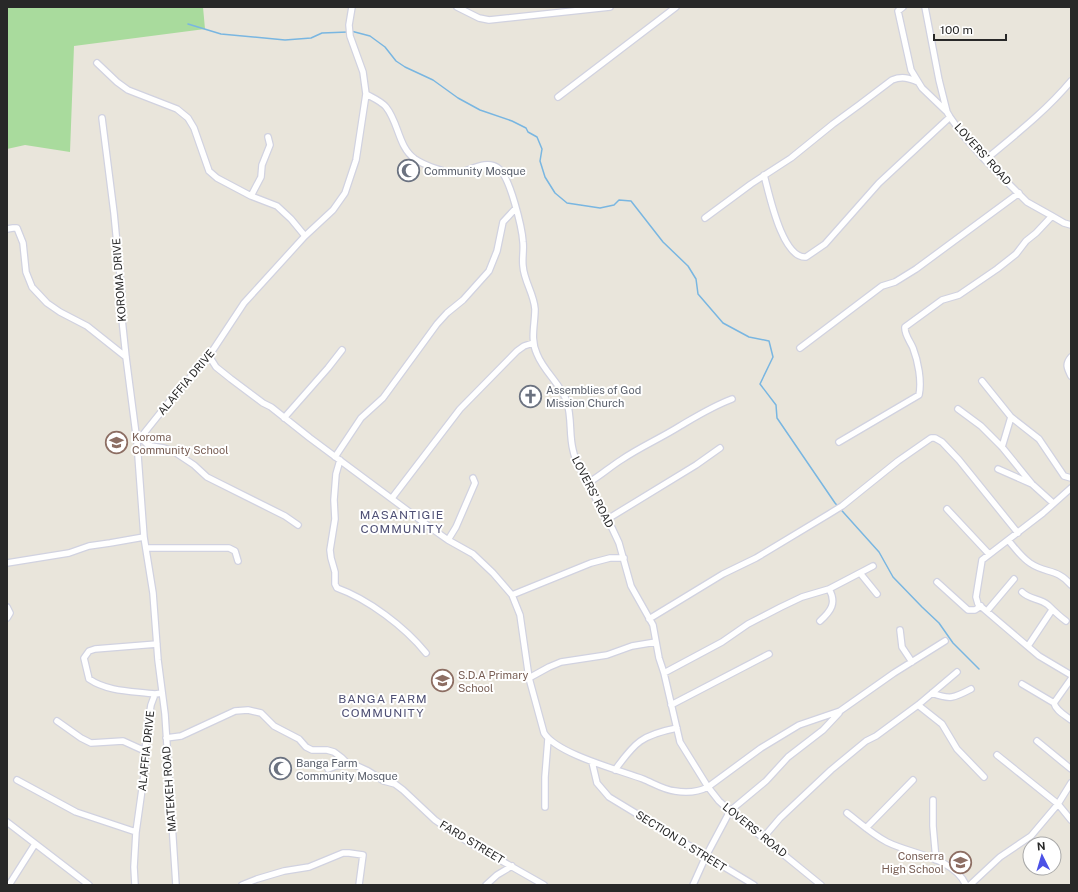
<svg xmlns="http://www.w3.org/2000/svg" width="1078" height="892" font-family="'Public Sans',sans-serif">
	<rect width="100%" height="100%" fill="#e9e5db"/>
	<path fill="#a9db9d" d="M7,7H203L205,29L74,46L70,152L25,145L7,149Z"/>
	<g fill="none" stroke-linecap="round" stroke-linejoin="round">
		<path stroke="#79b6e1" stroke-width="1.5" d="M188,24L221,34L285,40L311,38L322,33L348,32
			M351,31L370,36L385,47L396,61L405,67L433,80L458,98L480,110L512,121L526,128L528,132L537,137L542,149L540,161L545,177L555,193L567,203L600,208L614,205L619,200L631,201L663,242L688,266L696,279L698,294L723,323L749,337L769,341L773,357L760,384L776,405L777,418L835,503L879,552L893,577L922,607L939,623L953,643L979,669"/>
		<defs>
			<path id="minor" d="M457,7L479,18L489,20L610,7
				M903,7L898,11L911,70L922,88L946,111
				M925,7L939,80L947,112L950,117L962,134L985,160L1027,202L1052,216L1064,223L1071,225
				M97,63L117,82L128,90L177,109L188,118L194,128L209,171L217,178L251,196L277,206L291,219L305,236
				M366,94C373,98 381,101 386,107C399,123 398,147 415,159C424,165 447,174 458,173C470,171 486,159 498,168C510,176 522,228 523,242C524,250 522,258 523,266C524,281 534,294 535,309C535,325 530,339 537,354C544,372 561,384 567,402C572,418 569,435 573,450C575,462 583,472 588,483C593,493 598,503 603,512L606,520L612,528L619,543L631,586L653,625L659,658L664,673L680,742L708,787L719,801L730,811L821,885
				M558,97L676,7
				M102,118L114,213L122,296V319L126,357L137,442L144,537L153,593L158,660L165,714L176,885
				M985,160C1015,135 1046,111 1071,81
				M764,175C769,193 782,259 806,257L825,244L879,183L950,117
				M251,196L261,177L262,165L270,145L268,137
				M705,218L751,184L791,158L833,124L859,105L892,80C902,76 909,78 918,82
				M7,229L13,228H17L23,243L26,272L32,287L47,303L60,312L87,326L126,357
				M800,348L882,286L895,282L916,269L1019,193
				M209,356L216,367L231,379L263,403L271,407L310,438L431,528L448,540L473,554L493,573L512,595L520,615L529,678L544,733C557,754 619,770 643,779C653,783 664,790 675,791C686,793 698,792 708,787L761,748L799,725L840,711L894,673L945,641
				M1071,357C1065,364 1067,368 1071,376
				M982,381L1011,417L1039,439L1064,476L1071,478
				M958,409L981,426L1002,447L1032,484L1053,503
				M284,418L328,368L342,350
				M141,438L147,444L151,446L164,448L173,451L194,465L207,477L285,516L298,525
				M137,442L173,397L209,356L244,303L305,236L333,210L345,193L356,160L366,94L363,72L350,36L349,25L352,7
				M839,442L919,395C922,381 918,361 913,348C910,341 904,334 905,327L942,300L959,295L997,269L1016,254L1026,241L1036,233L1052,216
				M1002,447L1011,417
				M335,457L361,418L383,398L437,324L447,313L463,300L489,271L497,251L503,222L516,208
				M340,460L336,474L334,500L335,519L330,550L331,558L335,572V584L337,588C368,599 405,627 426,653
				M998,469L1032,484
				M588,483C600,476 610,467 621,460C640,447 661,438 680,426C697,416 713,406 732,399
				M1071,488L1043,513L982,560L976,597L978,604L1039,656L1071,675
				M392,498L460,409L517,351L524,346L533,343
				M947,509L989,554
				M606,520L696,465L720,448
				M448,540L456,527L475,483L473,478
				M1008,540C1015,548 1021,557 1030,563C1046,574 1057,568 1071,585
				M146,548H229L235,551L238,561
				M7,563L69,553L89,546L110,543L144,537
				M860,573L877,594
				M937,582L968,610H975L981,606
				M1022,592C1030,600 1040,598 1048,605C1054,611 1059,616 1066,621
				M512,595L591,563L610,558H624
				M7,607L10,613L7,618
				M987,611L1014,579
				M649,619L723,574L756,558L829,514L842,506L898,461L931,438H935L942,442L959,460L1018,533
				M820,621C831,611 837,603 829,589
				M900,630L902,647L912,662
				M1028,646L1052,610
				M664,673L722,642L748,624L781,607L802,597L829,589L873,566
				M529,678L549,667L561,662L607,655L632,646L656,642
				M1071,679L1054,703C1056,711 1065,715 1071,720
				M1022,684L1054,703
				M932,693C950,700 954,698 971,689
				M155,694C133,691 108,692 89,679L84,658L89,651L95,649L157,644
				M671,705L769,654
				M918,705L942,724L957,749L984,777
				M57,721L81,738L91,743L123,741L145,751
				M166,738L181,736L235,711L248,710L261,713L274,726L299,739L306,747L312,750H327L334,752L342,758L348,764
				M1037,741L1071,769
				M997,755L1058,804L1071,820
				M592,762L597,783L609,797L754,885
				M328,769L336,766L348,764L355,765L368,771L384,781L395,784L403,790L435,820L448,829L465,840L544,885
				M615,770C635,742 642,735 677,728
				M17,780L76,812L136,832
				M933,800V826L936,860
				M545,807V777L548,739
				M847,813C860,823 873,835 887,842C913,855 953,857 966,885
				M7,822L89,885
				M866,828L913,780
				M763,838L780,818L831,770L866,741L876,736L918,705L957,672
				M9,885L35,844
				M135,885L134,867L136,832L145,768V751L148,723L151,705L155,694L162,693
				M242,885L257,879L284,871L309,867L343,853H349L363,855L359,885
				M486,885L497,875L512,866
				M693,885L706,856L730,811L766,781L788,757L823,730L839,713
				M970,885L1000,857L1031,836L1058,804L1071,783"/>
		</defs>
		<use href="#minor" stroke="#d1d2e0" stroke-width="8"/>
		<use href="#minor" stroke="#fff" stroke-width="5.5"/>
	</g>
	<defs>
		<symbol id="mosque-ring" viewBox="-11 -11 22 22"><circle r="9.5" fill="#fff" stroke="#6b7280" stroke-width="1.5"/><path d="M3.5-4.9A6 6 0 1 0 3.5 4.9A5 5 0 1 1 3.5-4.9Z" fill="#6b7280"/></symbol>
		<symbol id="church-ring" viewBox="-11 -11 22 22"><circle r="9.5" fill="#fff" stroke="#6b7280" stroke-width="1.5"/><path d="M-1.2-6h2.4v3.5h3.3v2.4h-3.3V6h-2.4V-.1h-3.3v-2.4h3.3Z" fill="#6b7280"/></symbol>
		<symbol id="school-ring" viewBox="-11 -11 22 22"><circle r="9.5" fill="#fff" stroke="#8d6e63" stroke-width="1.5"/><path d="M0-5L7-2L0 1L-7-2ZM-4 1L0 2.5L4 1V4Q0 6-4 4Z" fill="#8d6e63"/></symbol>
	</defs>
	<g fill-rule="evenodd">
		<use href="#mosque-ring" x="396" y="158" width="25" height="25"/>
		<use href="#church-ring" x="518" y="384" width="25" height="25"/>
		<use href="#school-ring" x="104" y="430" width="25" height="25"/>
		<use href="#school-ring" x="430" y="668" width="25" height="25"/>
		<use href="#mosque-ring" x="268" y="756" width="25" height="25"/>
		<use href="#school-ring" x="948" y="850" width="25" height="25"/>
	</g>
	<g text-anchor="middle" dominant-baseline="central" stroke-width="4" stroke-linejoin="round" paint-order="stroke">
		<g font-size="11" fill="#282828" stroke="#fff">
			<text transform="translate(983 154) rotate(48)">LOVERS' ROAD</text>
			<text transform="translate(119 280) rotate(-94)">KOROMA DRIVE</text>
			<text transform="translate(186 382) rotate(-50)">ALAFFIA DRIVE</text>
			<text transform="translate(593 492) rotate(63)">LOVERS' ROAD</text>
			<text transform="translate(146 751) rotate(-84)">ALAFFIA DRIVE</text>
			<text transform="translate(169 789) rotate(-94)">MATEKEH ROAD</text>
			<text transform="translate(755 830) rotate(39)">LOVERS' ROAD</text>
			<text transform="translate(681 841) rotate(32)">SECTION D. STREET</text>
			<text transform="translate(472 842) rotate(31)">FARD STREET</text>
		</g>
		<g font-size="11" fill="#5b616d" stroke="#fff" text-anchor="start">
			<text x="424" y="171">Community Mosque</text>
			<text x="546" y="390">Assemblies of God<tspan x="546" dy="13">Mission Church</tspan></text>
			<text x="296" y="763">Banga Farm<tspan x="296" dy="13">Community Mosque</tspan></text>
		</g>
		<g font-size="11" fill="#785e54" stroke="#fff" text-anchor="start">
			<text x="132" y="437">Koroma<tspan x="132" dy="13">Community School</tspan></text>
			<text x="458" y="675">S.D.A Primary<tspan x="458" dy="13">School</tspan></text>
			<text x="944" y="856" text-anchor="end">Conserra<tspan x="944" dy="13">High School</tspan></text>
		</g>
		<g font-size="12" letter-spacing="1" fill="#4e4f74" stroke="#fff">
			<text x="402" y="515">MASANTIGIE<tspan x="402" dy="14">COMMUNITY</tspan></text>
			<text x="383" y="699">BANGA FARM<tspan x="383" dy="14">COMMUNITY</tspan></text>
		</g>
	</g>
	<rect width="1078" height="892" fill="none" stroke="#282828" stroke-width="16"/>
	<g transform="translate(1042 856) rotate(355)"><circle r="19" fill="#ffffff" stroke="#a9a9a9"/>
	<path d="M0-3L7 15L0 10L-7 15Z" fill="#4b51e6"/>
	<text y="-6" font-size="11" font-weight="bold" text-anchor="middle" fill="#282828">N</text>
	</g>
	<path d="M934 34v6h72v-6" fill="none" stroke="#282828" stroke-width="2"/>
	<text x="940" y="34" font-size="12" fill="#282828" stroke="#ffffff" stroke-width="3" paint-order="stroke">100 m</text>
</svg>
